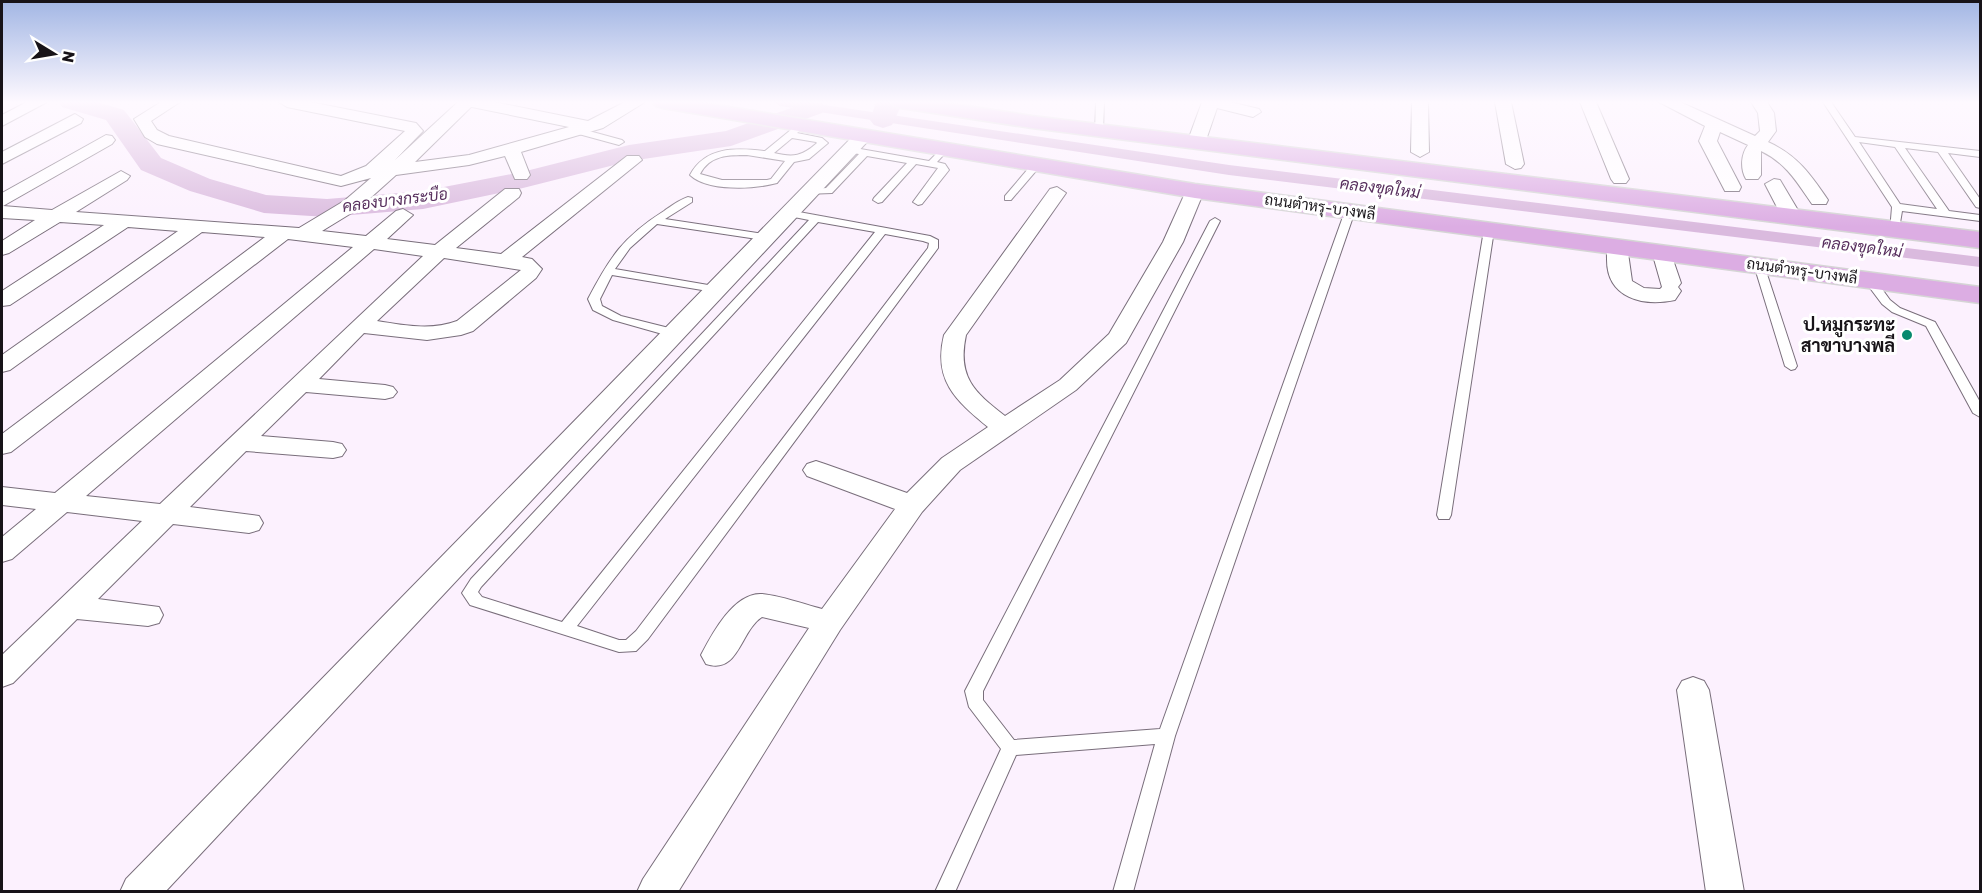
<svg xmlns="http://www.w3.org/2000/svg" width="1982" height="893" font-family="Rubik,Sarabun,sans-serif">
	<rect width="100%" height="100%" fill="#fcf1fe"/>
	<g fill="none" stroke-linecap="round" stroke-linejoin="round">
		<path fill="#dabade" fill-rule="evenodd" d="M773,102H805L1229,165L1980,257V267L1229,175L780,106Z"/>
		<path fill="#dabade" fill-rule="evenodd" d="M59,102H97L124,110L161,158L210,179L266,195L327,199L423,191L522,172L629,145L726,131L808,102L822,103L825,108L822,113L731,146L630,161L523,188L423,209L327,217L264,213L190,191L141,170L106,120L62,107Z
			M876,102H900L901,106L892,125L883,128L874,125L870,120Z"/>
		<defs>
			<path id="service" d="M1096,102H1104L1103,131L1099,134L1095,131Z
				M1823,102H1831L1855,137L1980,151V157L1948,153L1980,199V208L1976,207L1938,152L1905,148L1949,211L1980,215V221L1902,211L1899,229L1898,231H1890L1892,207ZM1859,142L1895,147L1937,209L1900,204Z
				M798,124L805,126L797,133L822,138L828,143L809,159L794,162L777,183C755,189 708,192 690,175C706,146 736,148 765,151ZM792,138L816,142L817,143C802,156 794,158 774,153ZM747,155L785,161L771,179L767,180H722L700,174C710,155 728,155 747,155Z
				M578,128L622,140L624,142L619,145L575,133V129Z
				M849,147L929,161L943,147L948,150L937,162L945,164L949,170L922,204L918,205L913,202L938,168L916,164L882,202L878,203L873,200L874,198L907,163L867,156L832,193L805,194V190L826,188L859,154L846,152V148Z
				M1033,163L1041,165L1011,200H1005V196Z
				M688,197L692,198V202L665,219L764,234L769,237L764,240L657,224L630,248L615,269L714,286L720,289L714,292L612,275L600,299L602,306L621,316L677,330L679,333L677,336L673,337L613,320L593,310L588,299C610,257 623,237 664,211C671,206 679,200 688,197Z
				M1350,208L1355,211L1175,736L1133,892H1113L1155,744L1016,755L955,892H935L1001,749L969,707L965,691L1210,221L1215,218L1220,221L983,691V700L1014,740L1160,729L1345,211Z
				M788,210L930,236L938,240V248L648,639L636,651L619,652L470,605L462,593L471,579L809,220L784,215L783,213ZM818,222L875,232L562,622L482,597L478,592L481,587ZM885,234L923,241L929,243L928,248L636,631L626,640H619L577,626Z
				M1489,227L1494,230L1451,515L1449,519H1439L1437,515L1484,230Z
				M1759,262L1764,265L1797,366L1795,369L1791,370L1785,366L1754,265Z
				M1870,277L1874,278L1890,300L1900,308L1935,322L1980,402V417L1973,413L1926,326L1892,312L1882,304L1864,280Z"/>
			<path id="minor" d="M27,102H47L2,126V115Z
				M161,102H180L151,121L157,130L169,136L341,176L366,166L405,131L287,107L279,102H310L416,123L423,131L395,160L458,102H494L588,121L625,102H645L603,128L521,152L530,175L527,179H515L505,156L469,165L396,175L358,209L322,231L366,236L396,211L403,209L413,215L387,239L435,245L505,189H519L521,193L519,197L456,248L501,254L627,156H639L642,160L522,257L532,259L542,269L536,278L473,331L461,335L427,340L364,333L319,379L385,385L393,387L397,392L393,397L385,399L306,392L261,436L333,442L342,444L346,450L342,456L333,458L246,451L190,507L259,516L263,523L259,530L249,533L173,524L98,599L159,607L163,615L159,623L148,626L77,619L13,683L2,687V655L142,521L67,512L12,559L2,562V537L36,509L2,505V487L55,493L353,247L288,239L11,452L2,454V434L265,237L202,232L10,370L2,372V355L178,231L128,227L10,305L2,306V291L104,225L60,222L9,253L2,255V241L35,220L2,218V193L106,135L112,136L115,140L112,144L3,206L52,210L121,171L130,176L127,180L76,212L299,228L344,201L371,178L341,186L157,144L145,137L134,119ZM471,107H472L569,127L469,155L415,162ZM374,249L423,256L160,504L86,496ZM444,258L521,270L457,321C431,331 403,325 377,321Z
				M1202,102H1230L1259,109L1261,112L1253,117L1217,108L1205,143L1196,148L1187,143Z
				M1412,102H1428L1429,152L1420,157L1411,152Z
				M1495,102H1511L1524,164L1521,168L1515,169L1506,164Z
				M1580,102H1596L1629,179L1626,183H1614L1611,179Z
				M1659,102H1680L1755,136L1760,131L1758,113L1751,102H1767L1774,113L1776,131L1768,142C1797,155 1811,175 1828,200L1826,204H1812C1797,182 1786,163 1761,151V175L1758,179H1746C1740,169 1741,154 1748,145L1720,132L1717,141L1741,187L1739,191H1725L1699,141L1705,126Z
				M75,114L83,119L81,123L2,164V152Z
				M862,132L871,137L868,141L165,892H120L126,879L856,133Z
				M1774,179L1780,180L1802,217L1799,221H1785L1782,217L1765,184Z
				M1195,185L1204,191L1183,242L1126,343L1076,390L960,470L922,512L840,630L678,892H637L643,879L809,628L762,617C740,631 739,675 706,664L701,655C712,634 734,592 762,594C782,596 803,604 822,609L895,509L807,476L803,470L807,464L816,461L825,464L907,493L942,458L988,427C955,400 933,380 944,335L1050,189L1057,187L1066,193L966,335C957,377 974,392 1005,416L1060,380L1109,334L1163,242L1186,191Z
				M1617,240L1624,242L1627,246L1632,281L1644,288L1660,289L1662,287L1652,252L1655,248H1669L1681,283L1678,287L1681,291L1675,300C1643,307 1607,298 1607,260C1607,253 1606,248 1610,242Z
				M1693,677L1704,681L1709,690L1744,892H1706L1677,690L1682,681Z"/>
			<path id="primary" d="M653,102H699L1195,184L1980,287V303L1195,198L663,108L656,106Z
				M891,102H941L1032,116L1980,232V248L1032,128L901,108L894,106Z"/>
		</defs>
		<use href="#service" stroke="#796e7b" stroke-width="2"/>
		<use href="#minor" stroke="#796e7b" stroke-width="2"/>
		<use href="#primary" stroke="#d5d5d5" stroke-width="3"/>
		<use href="#service" fill="#fff" fill-rule="evenodd"/>
		<use href="#minor" fill="#fff" fill-rule="evenodd"/>
		<use href="#primary" fill="#dcade3" fill-rule="evenodd"/>
	</g>
	<linearGradient id="sky" x2="0" y2="1"><stop stop-color="#a2b6e4"/><stop offset="0.45" stop-color="#fef9ff"/><stop offset="1" stop-color="#fef9ff" stop-opacity="0"/></linearGradient>
	<rect width="1982" height="227" fill="url(#sky)"/>
	<circle fill="#078a6e" stroke="#fff" stroke-width="2" cx="1907" cy="335" r="6"/>
	<g text-anchor="middle" dominant-baseline="central" stroke-width="6" stroke-linejoin="round" paint-order="stroke">
		<g font-size="15" fill="#171318" stroke="#fff">
			<text transform="translate(1320 207) rotate(8)">ถนนตำหรุ-บางพลี</text>
			<text transform="translate(1802 271) rotate(8)">ถนนตำหรุ-บางพลี</text>
		</g>
		<g font-size="16" font-style="italic" fill="#58305e" stroke="#fff">
			<text transform="translate(1380 188) rotate(7)">คลองขุดใหม่</text>
			<text transform="translate(395 200) rotate(-7)">คลองบางกระบือ</text>
			<text transform="translate(1862 247) rotate(7)">คลองขุดใหม่</text>
		</g>
		<g font-size="18" font-weight="bold" fill="#171318" stroke="#fff" text-anchor="end">
			<text x="1895" y="325">ป.หมูกระทะ<tspan x="1895" dy="21">สาขาบางพลี</tspan></text>
		</g>
	</g>
	<rect width="1982" height="893" fill="none" stroke="#171318" stroke-width="6"/>
	<g transform="translate(54 54) rotate(101)" stroke="#ffffff" stroke-width="4.5" paint-order="stroke">
	<path d="M0-4.5L10 22L0 15L-10 22Z" fill="#171318"/>
	<text y="-9" font-size="16" font-weight="bold" text-anchor="middle" fill="#171318">N</text>
	</g>
</svg>
